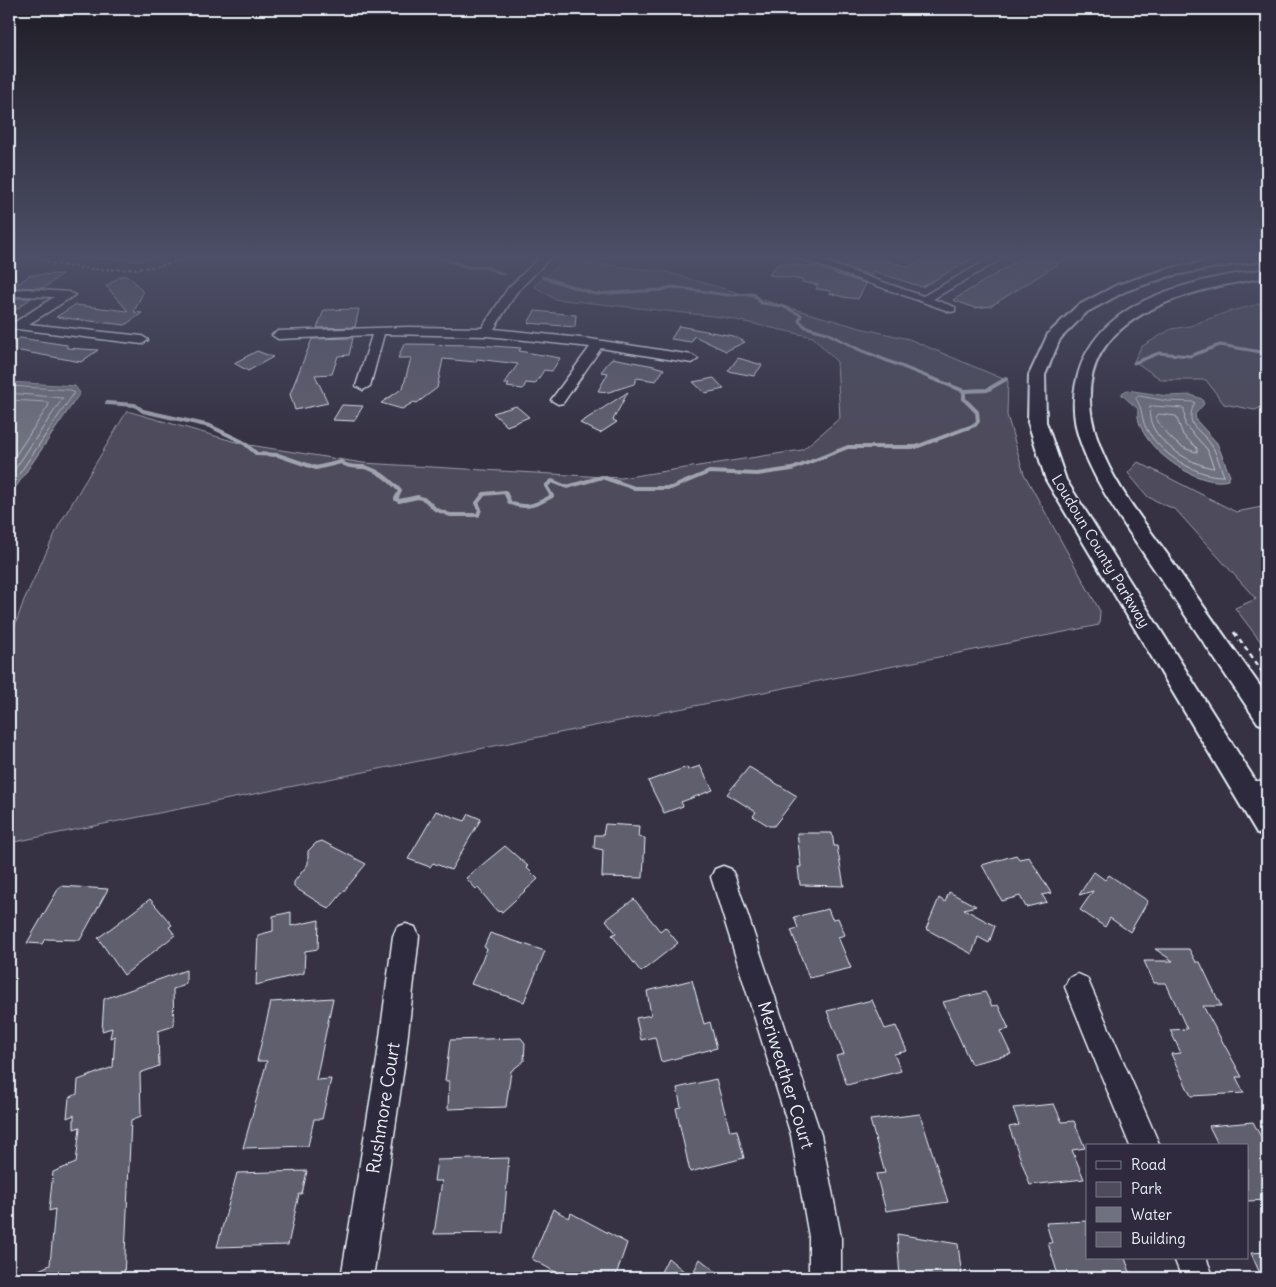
<svg xmlns="http://www.w3.org/2000/svg" width="1276" height="1287" font-family="Delius,sans-serif">
	<rect width="100%" height="100%" fill="#363244"/>
	<filter id="ink" filterUnits="userSpaceOnUse"><feTurbulence type="fractalNoise" baseFrequency=".02" numOctaves="2"/><feDisplacementMap in="SourceGraphic" scale="10" xChannelSelector="R" yChannelSelector="G"/><feConvolveMatrix kernelMatrix="1 2 1 2 8 2 1 2 1" color-interpolation-filters="sRGB"/></filter>
	<g filter="url(#ink)">
		<path fill="#4d4b5c" stroke="#9a9eaa" d="M565,260L666,272L860,328L909,339L1008,381L1007,415L1024,474L1100,611L1099,625L9,843V642L24,600L59,525L127,411L243,444L363,463L621,478L802,450L840,418L837,362L813,337L722,317L554,299L534,286Z
			M1267,302V405L1255,410L1224,404L1206,380H1162L1134,361L1141,347L1171,329L1190,326L1227,312Z
			M1138,462L1236,512L1267,506V650L1235,608L1256,599L1176,510L1148,497L1128,473Z"/>
		<path fill="#70717f" stroke="#a0a4af" d="M61,256H162L138,261Z
			M9,382L75,386L80,393L9,497Z
			M1127,390L1167,396L1191,395L1202,399L1204,404L1195,414L1196,420L1217,443L1230,476L1228,480C1198,489 1133,444 1138,409L1122,395V393Z"/>
		<g fill="none" stroke-linecap="round" stroke-linejoin="round">
			<path stroke="#b8bec8" stroke-width="1" d="M9,386L71,390L74,393L9,489
				M9,393L63,398L9,478
				M1139,396L1167,401L1195,402C1183,428 1200,427 1212,446C1217,454 1220,466 1224,476C1196,477 1159,453 1146,428C1141,419 1143,408 1136,399Z
				M9,400L47,402L49,405L9,465
				M1153,406L1184,408L1185,425L1207,449L1214,468C1189,465 1143,436 1150,407Z
				M1159,414L1176,416L1183,435L1197,448V452C1178,449 1165,434 1156,418Z"/>
			<path stroke="#a0a4af" stroke-width="3" d="M434,256L468,267H486L503,274
				M542,277L595,294L661,290L672,287L727,295L754,294L761,303L782,306L801,315L799,321L806,327L827,333L858,349L933,379
				M1134,363L1159,353L1190,356L1220,345L1267,353"/>
			<path stroke="#a0a4af" stroke-width="4" d="M931,378L964,391
				M107,403L135,405L143,411L210,426L243,442L257,454L278,455L316,468L341,462C349,468 354,466 364,467C379,470 390,480 400,491L396,499L399,501L418,497L426,500L435,509L450,515H478L480,509L477,503L484,494L505,492L510,503C526,510 538,504 552,496L546,486L552,481L567,487L602,477L634,488H671L709,472L757,474L792,469L848,447H916L975,425L978,421L977,412L964,399V391L987,390L1006,379"/>
		</g>
		<path fill="#605e6e" stroke="#e8f1f8" d="M840,256H871L909,267L929,256H977L922,287L873,271L871,276L829,261Z
			M1025,256H1071L991,306L975,308L953,300Z
			M778,263L817,267L866,284L858,299L843,297L829,293L831,291L816,289L818,285L802,282L803,280L769,275Z
			M9,264L19,284L29,275L62,274L44,288H9Z
			M121,276H129L143,292L134,312L142,313L125,325L56,317L75,305L128,311L106,286Z
			M9,298H31L9,315Z
			M359,309L355,327L317,328L324,310Z
			M535,311L576,315L575,327L528,323Z
			M679,326L733,336L745,342L726,351L694,336L691,342L671,339Z
			M20,338L67,345V348L98,350L81,362L9,349V345Z
			M353,338L349,355L338,356L332,374L315,375L328,403L295,410L290,394L312,339Z
			M404,344L478,345L521,348L519,351L560,358L552,371L544,370L535,384L526,383L523,389L507,387L509,384H504L518,364L477,359L476,362L443,359L437,388L417,403L414,402L402,409L381,403L403,388L411,358H398Z
			M257,351L273,357L248,371L234,363Z
			M612,358L654,366L664,369L656,381L637,378L634,384L609,392L598,391L608,373L601,372Z
			M738,358L762,365L754,376L728,371Z
			M714,378L724,389L705,393L693,382Z
			M628,392L613,420L617,422L600,433L580,423Z
			M342,405L363,406L354,421L333,420Z
			M516,406L529,417L507,426L493,413Z
			M700,766L713,790L681,802L683,806L664,813L648,781L687,767L688,770Z
			M749,767L797,796L774,826H769L753,816L756,812L727,794Z
			M436,811L465,821L469,814L481,819L451,870L433,863L430,867L408,859Z
			M605,824L639,826L638,837L645,838L643,878L602,877L603,850L594,848L595,835H603Z
			M797,833H832L834,846H837L844,886L800,885L798,867H801Z
			M322,841L366,864L329,909L294,887V882L308,864V851L316,843Z
			M505,846L528,866L526,867L538,879L502,912L497,911L478,888L476,889L466,878Z
			M1016,855L1019,859L1029,857L1051,893L1042,895L1047,902L1026,907L1020,896L1002,901L982,865Z
			M1094,872L1105,880L1109,875L1148,901L1130,932L1110,918L1105,927L1080,910L1093,891L1079,895Z
			M60,886L108,889L80,940L45,939L42,944L27,943Z
			M949,892L976,906L964,909L995,926L989,943L978,937L972,954L926,929L939,898L945,902Z
			M150,899L172,925L169,927L175,935L124,975L98,938Z
			M634,899L660,931L665,927L678,943L641,972L612,935L616,933L606,920Z
			M828,909L832,919L838,918L845,935L838,937L851,968L809,978L791,930L798,928L794,917Z
			M291,912V926L319,920L318,949L305,951L304,973L256,985L258,935L273,931V916Z
			M490,933L545,951L524,1002L471,984L487,949L484,947Z
			M1155,949H1189L1196,962H1200L1221,1006H1203L1242,1077H1236L1244,1093L1191,1096L1171,1054L1181,1053L1170,1030L1187,1029L1166,983H1154L1144,961H1173Z
			M186,970V983L183,986L173,989L174,1026L158,1031L159,1066L140,1073L141,1116L131,1120L124,1278H20L50,1265L55,1209L49,1211L53,1172L76,1163L80,1127L74,1129V1115L67,1118L69,1098L77,1094L78,1080L113,1067L115,1036L110,1038L112,1028L102,1031L104,999Z
			M692,980L704,1024L710,1022L717,1048L661,1062L655,1037L641,1040L636,1018L651,1015L647,991Z
			M985,992L992,1006L998,1005L1009,1029L1000,1031L1011,1054L971,1064L943,1002Z
			M333,998L316,1080L331,1079L322,1119H314L308,1146L243,1148L267,1061H257L271,1002Z
			M872,1000L885,1029L896,1026L907,1051L894,1054L901,1071L847,1085L836,1056L844,1054L827,1011Z
			M521,1038L525,1043L524,1061L511,1071L506,1107L448,1109L449,1081H445L450,1040Z
			M716,1079L730,1131L737,1130L744,1158L690,1172L676,1108L681,1107L677,1088Z
			M1054,1104L1062,1122L1074,1121L1085,1148L1072,1150L1084,1179L1030,1185L1009,1127L1019,1125L1013,1108Z
			M920,1114L948,1202L886,1211L876,1174L885,1173L870,1120Z
			M1253,1122L1262,1139H1267V1200L1247,1201V1146H1219L1209,1126Z
			M509,1158L503,1233L434,1234L442,1181H434L437,1160Z
			M307,1171L302,1194H299L288,1245L217,1247L237,1173Z
			M553,1209L569,1218L571,1213L627,1243L615,1278H566L532,1259Z
			M1087,1221V1258H1125L1131,1275L1117,1276L1118,1278H1059L1048,1243H1052L1046,1223Z
			M897,1234L958,1244L962,1278H900Z
			M1267,1252V1278H1262L1251,1253Z
			M668,1258L691,1277L700,1259L724,1278H658Z"/>
		<g fill="none" stroke-linecap="round" stroke-linejoin="round">
			<defs>
				<path id="minor" d="M541,256H552L516,293L494,329L590,339L692,355L698,359L692,363L601,348L563,403L558,404L551,400L590,347L487,336L384,334L370,386L363,390L356,386L372,335L278,339L272,335L278,331L408,327L482,328L508,288Z
					M793,256H808L923,296L994,256H1007L933,299L955,307V311L951,312Z
					M27,289L69,292L75,295L29,324L142,336L148,340L142,344L9,328V322H15L54,297L9,296V290Z
					M1246,781H1267V799H1246L1238,797L1235,790L1238,783Z
					M723,866L731,869L735,877L821,1135L841,1237V1278H809V1237L791,1135L711,877L715,869Z
					M406,924L415,927L419,936L405,1060L373,1278H341L377,1060L393,936L397,927Z
					M1078,974L1087,978L1160,1146H1130L1065,987L1069,978Z
					M1174,1258H1206L1214,1278H1182Z"/>
				<path id="major" d="M1237,256H1267V260L1217,267L1170,276L1126,291L1087,312L1060,339L1045,375L1046,422L1066,480L1267,799V837L1257,833L1046,480L1028,422L1029,375L1048,334L1077,306L1117,285L1167,269Z
					M1267,269V277C1180,291 1059,320 1097,438C1111,481 1141,518 1167,554C1200,602 1234,649 1267,696V726L1258,723C1222,670 1186,616 1150,563C1124,523 1094,484 1079,438C1073,420 1072,397 1077,379C1096,296 1196,280 1267,269Z"/>
			</defs>
			<use href="#minor" stroke="#e8f1f8" stroke-width="3"/>
			<use href="#major" stroke="#e8f1f8" stroke-width="4"/>
			<path stroke="#e8f1f8" stroke-width="2" stroke-dasharray="3 2.5" stroke-linecap="butt" d="M31,256C40,257 48,263 56,264C90,272 159,273 189,256"/>
			<path stroke="#e8f1f8" stroke-width="3" stroke-dasharray="5 4" stroke-linecap="butt" d="M1234,632L1267,678"/>
			<use href="#minor" fill="#2f2a3d" fill-rule="evenodd"/>
			<use href="#major" fill="#2f2a3d" fill-rule="evenodd"/>
		</g>
	</g>
	<linearGradient id="sky" x2="0" y2="1"><stop stop-color="#1e1c25"/><stop offset="0.59" stop-color="#4c4f67"/><stop offset="1" stop-color="#4c4f67" stop-opacity="0"/></linearGradient>
	<rect width="1276" height="436" fill="url(#sky)"/>
	<g text-anchor="middle" dominant-baseline="central" stroke-width="4" stroke-linejoin="round" paint-order="stroke">
		<g font-size="15" fill="#e8f1f8" stroke="#2f2a3d">
			<text transform="translate(1101 551) rotate(59)">Loudoun County Parkway</text>
		</g>
		<g font-size="18" fill="#e8f1f8" stroke="#2f2a3d">
			<text transform="translate(786 1075) rotate(73)">Meriweather Court</text>
			<text transform="translate(383 1108) rotate(-81)">Rushmore Court</text>
		</g>
	</g>
	<rect width="1276" height="1287" fill="none" stroke="#2f2a3d" stroke-width="30"/>
	<rect x="15" y="15" width="1246" height="1257" fill="none" stroke="#e8f1f8" stroke-width="2" filter="url(#ink)"/>
	<rect x="1086" y="1144" width="162" height="115" fill="#2f2a3d" stroke="#797a88"/>
	<rect x="1096" y="1161" width="25" height="8" fill="#2f2a3d" stroke="#797a88"/>
	<text x="1131" y="1170" font-size="15" fill="#e8f1f8">Road</text>
	<rect x="1096" y="1182" width="25" height="15" fill="#4d4b5c" stroke="#797a88"/>
	<text x="1131" y="1194" font-size="15" fill="#e8f1f8">Park</text>
	<rect x="1096" y="1207" width="25" height="15" fill="#70717f" stroke="#797a88"/>
	<text x="1131" y="1220" font-size="15" fill="#e8f1f8">Water</text>
	<rect x="1096" y="1232" width="25" height="15" fill="#605e6e" stroke="#797a88"/>
	<text x="1131" y="1244" font-size="15" fill="#e8f1f8">Building</text>
</svg>
